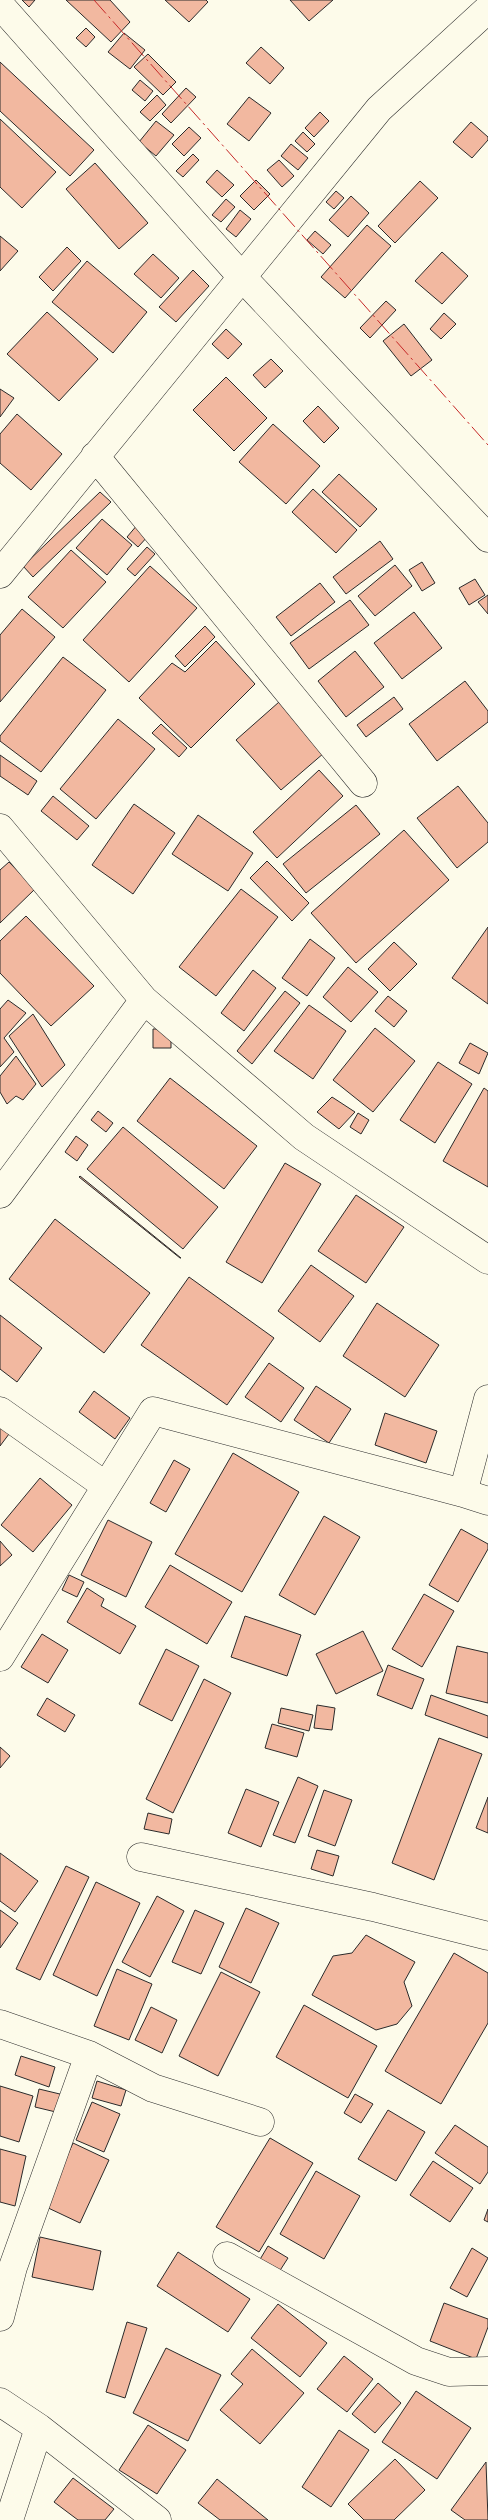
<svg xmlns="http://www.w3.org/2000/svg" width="488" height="2520" font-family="'Archivo Narrow',sans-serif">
	<rect width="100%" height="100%" fill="#fdfbea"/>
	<path fill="#f2b8a0" stroke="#2b2b2b" d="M22,0H35L29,7Z
		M66,0H110L130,22L111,42Z
		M165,0H206L208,2L189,22Z
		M290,0H333L309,21Z
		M86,28L95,37L86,47L76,38Z
		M124,33L145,50L130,69L108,52Z
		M261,47L284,68L270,84L246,63Z
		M148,54L176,82L163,95L134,67Z
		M0,62L94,150L70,176L0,111Z
		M140,80L153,91L145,101L132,90Z
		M186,88L196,97L171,123L162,114Z
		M157,95L166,105L150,121L140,112Z
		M249,97L271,113L249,141L227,124Z
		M320,112L329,121L314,137L305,128Z
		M0,119L56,172L22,208L0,187Z
		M156,121L174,135L156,156L139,142Z
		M471,122L488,137V140L472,158L453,142Z
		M189,127L201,138L184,156L172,144Z
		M303,132L315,144L307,152L295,141Z
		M291,144L308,158L298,170L281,156Z
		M193,154L199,160L183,177L176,171Z
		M279,160L294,176L282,187L267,170Z
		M95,163L148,223L119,249L66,189Z
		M217,170L234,185L222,197L206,182Z
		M256,180L270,194L254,210L240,196Z
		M420,181L438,198L395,243L378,226Z
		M336,191L344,198L334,209L326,202Z
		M351,196L369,213L348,237L329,220Z
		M226,199L235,207L221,222L212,215Z
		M240,210L251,219L236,237L226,229Z
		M367,225L391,246L345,298L321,277Z
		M315,231L331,245L323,254L307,240Z
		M0,236L18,251L0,271Z
		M67,247L81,261L53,291L39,277Z
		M442,252L468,276L442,304L415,281Z
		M153,254L179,278L161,298L134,274Z
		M87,261L147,312L113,353L52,302Z
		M193,270L209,286L176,322L159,307Z
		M386,301L396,310L370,338L360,328Z
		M47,312L98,359L59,401L7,354Z
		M444,313L456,324L441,339L430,329Z
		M404,324L432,360L411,376L383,341Z
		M226,329L242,344L228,359L212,344Z
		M271,359L283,371L265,388L253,375Z
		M226,377L267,418L234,451L193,410Z
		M0,389L14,398L0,417Z
		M318,406L339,428L324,443L303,421Z
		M17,414L62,454L31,490L0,463V434Z
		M273,424L320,466L286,504L239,462Z
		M339,474L377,509L360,527L322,492Z
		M313,489L357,530L336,553L292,512Z
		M100,492L111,502L33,577L23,566Z
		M102,519L132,545L107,575L76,548Z
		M138,524L149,535L138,547L127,537Z
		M380,541L393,559L346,594L333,577Z
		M147,547L155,554L135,576L127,569Z
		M71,550L106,582L63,628L28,597Z
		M422,562L435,583L422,591L409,570Z
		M395,565L412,586L375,616L358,596Z
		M150,566L197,608L129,682L83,640Z
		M475,579L485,595L469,605L459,588Z
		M320,583L335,602L291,636L276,617Z
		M488,595V614L478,602Z
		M350,600L369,625L309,669L290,643Z
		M22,609L55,637L0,702V635Z
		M414,612L442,648L402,679L374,643Z
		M205,626L215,637L185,667L175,656Z
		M216,641L255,684L191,748L139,698L172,663L185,672Z
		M355,651L384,687L346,717L318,681Z
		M63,657L106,690L41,772L0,741V736Z
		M465,681L488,711V722L437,761L409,724Z
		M394,697L403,709L366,737L357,725Z
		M279,702L324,753L281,790L236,740Z
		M118,719L155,749L96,819L60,789Z
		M161,724L187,748L179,757L152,733Z
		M0,755L37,781L28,795L0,776Z
		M319,770L343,796L277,858L253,832Z
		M458,786L488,823V842L457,868L417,818Z
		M53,796L89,826L77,840L41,811Z
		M134,804L175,833L133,894L92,865Z
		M356,805L380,834L306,893L283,864Z
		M198,815L253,853L228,891L172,854Z
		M404,830L449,880L356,963L311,913Z
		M267,861L309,903L292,921L250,878Z
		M9,862L35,889L0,923V870Z
		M241,889L278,917L216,996L179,967Z
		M26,916L94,986L51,1026L0,973V941Z
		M488,927V1004L452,978Z
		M310,939L335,958L307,996L282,978Z
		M394,942L417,964L390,991L368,969Z
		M348,967L378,992L351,1022L323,997Z
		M253,970L276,988L244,1031L221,1013Z
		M285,991L300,1003L252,1064L237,1051Z
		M388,996L407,1011L394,1027L375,1011Z
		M8,1000L26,1013L4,1038L14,1052L0,1067V1009Z
		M309,1005L346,1031L313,1079L274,1051Z
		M33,1014L65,1065L42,1087L9,1036Z
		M375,1028L415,1061L373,1112L333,1080Z
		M153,1029H171V1048H153Z
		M470,1043L488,1053L479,1074L459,1063Z
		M16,1056L36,1084L23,1100L16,1096L7,1104L0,1092V1076Z
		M438,1062L472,1084L435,1143L400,1120Z
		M170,1078L257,1146L224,1189L137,1121Z
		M484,1088L488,1091V1187L443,1161Z
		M332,1097L355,1112L339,1129L317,1112Z
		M98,1111L113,1123L106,1132L91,1120Z
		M358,1113L369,1120L361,1134L350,1127Z
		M123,1127L218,1207L183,1249L87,1169Z
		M76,1136L88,1145L77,1161L65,1152Z
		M285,1163L321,1184L262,1283L226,1262Z
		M80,1176L181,1258H180L79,1177Z
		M356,1195L404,1227L366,1283L318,1251Z
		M55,1219L150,1293L104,1353L9,1279Z
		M311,1265L354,1296L320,1342L278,1311Z
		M189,1277L274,1338L227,1405L141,1345Z
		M377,1303L439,1345L405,1397L343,1356Z
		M0,1315L42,1348L17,1382L0,1369Z
		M269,1363L304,1388L281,1422L245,1397Z
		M316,1386L351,1409L329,1443L294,1420Z
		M94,1391L130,1418L115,1439L79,1412Z
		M385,1413L437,1431L426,1463L375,1445Z
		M0,1420L12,1430L0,1446Z
		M233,1453L299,1492L242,1592L175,1554Z
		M174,1460L190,1469L166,1512L150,1503Z
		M40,1478L72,1505L33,1552L1,1525Z
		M324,1516L360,1537L315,1615L279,1595Z
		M108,1520L152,1542L126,1597L81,1575Z
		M461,1529L488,1544V1549L458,1602L429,1585Z
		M0,1541L12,1555L0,1566Z
		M170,1565L232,1602L207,1644L145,1607Z
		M69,1575L84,1582L77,1597L62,1590Z
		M87,1588L104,1599L101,1606L136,1626L120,1654L67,1622Z
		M424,1594L454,1611L422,1667L392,1649Z
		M245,1616L301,1635L287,1676L231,1657Z
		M363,1631L383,1671L336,1694L316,1654Z
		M42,1634L68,1650L48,1683L21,1667Z
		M457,1646L488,1653V1703L446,1693Z
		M166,1649L199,1666L172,1721L139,1704Z
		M388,1665L424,1679L412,1709L377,1695Z
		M204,1679L231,1693L173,1813L146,1799Z
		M431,1695L488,1716V1738L425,1715Z
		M47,1698L75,1715L65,1732L37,1715Z
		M317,1705L335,1708L332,1730L314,1728Z
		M281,1708L313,1715L309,1731L278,1723Z
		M272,1724L304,1733L297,1757L265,1748Z
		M439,1738L482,1754L434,1880L392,1863Z
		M0,1747L10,1756L0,1768Z
		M298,1777L318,1786L295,1843L273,1835Z
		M246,1789L279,1802L261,1847L228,1833Z
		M324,1790L352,1800L335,1846L308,1836Z
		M488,1797V1833L476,1828Z
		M148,1813L172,1819L169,1834L144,1829Z
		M317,1850L339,1856L333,1876L311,1869Z
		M0,1853L38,1881L15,1912L0,1901Z
		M66,1866L89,1877L40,1980L16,1969Z
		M96,1882L140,1903L97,1996L53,1975Z
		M157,1896L184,1911L150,1977L122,1962Z
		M246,1908L279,1923L251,1983L219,1967Z
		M0,1910L18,1923L0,1948Z
		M195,1910L224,1923L201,1974L172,1962Z
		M366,1935L415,1962L404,1982L412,2006L397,2024L376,2030L312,1995L333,1956L352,1953Z
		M454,1953L488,1973V2023L441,2104L385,2071Z
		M117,1969L152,1984L129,2040L94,2026Z
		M221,1972L260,1992L218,2076L179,2056Z
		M304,2005L377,2046L348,2098L276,2057Z
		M151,2007L177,2020L162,2053L135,2040Z
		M21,2056L55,2067L49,2087L15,2075Z
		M97,2081L126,2090L121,2106L92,2098Z
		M0,2086L33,2096L19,2142L0,2136Z
		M39,2089L64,2095L60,2113L35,2107Z
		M355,2094L373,2104L361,2123L344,2113Z
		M92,2102L120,2114L104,2152L76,2140Z
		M388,2110L425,2132L396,2181L358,2159Z
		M455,2125L488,2147V2172L480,2184L435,2153Z
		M270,2138L313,2163L259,2252L216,2227Z
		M73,2143L109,2160L80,2223L44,2206Z
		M0,2149L26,2156L15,2206L0,2202Z
		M433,2161L473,2188L450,2222L410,2195Z
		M316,2171L360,2196L324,2259L280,2234Z
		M488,2209V2222L484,2220Z
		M40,2237L101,2251L93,2290L32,2277Z
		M268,2246L288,2258L279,2272L259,2261Z
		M472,2248L488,2258L467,2297L450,2288Z
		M178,2252L250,2299L228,2332L157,2286Z
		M444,2303L488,2319V2327L476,2359L430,2341Z
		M278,2304L327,2343L300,2377L251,2338Z
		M127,2322L147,2328L125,2398L106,2392Z
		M166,2348L221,2375L188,2441L133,2413Z
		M252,2349L304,2393L260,2444L220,2410L243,2384L231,2374Z
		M344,2356L373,2379L347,2412L317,2389Z
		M378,2383L401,2403L375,2433L352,2414Z
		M416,2391L471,2428L437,2479L382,2442Z
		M148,2425L186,2450L157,2494L119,2470Z
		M339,2430L369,2450L331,2507L302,2487Z
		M395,2459L425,2490L394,2520H364L348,2504Z
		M486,2462L488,2520H465L451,2510Z
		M73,2478L114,2509L105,2520H78L54,2502Z
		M217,2479L268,2520H220L198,2503Z"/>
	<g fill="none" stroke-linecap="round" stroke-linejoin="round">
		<defs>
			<path id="street" d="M0,5L242,277L488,538
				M95,456L363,783
				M0,574L379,109L488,9
				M0,828L144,1000L304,1137L488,1260
				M0,1194L144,1000
				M0,1411L106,1486
				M463,1493L488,1501
				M0,1657L153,1411L463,1493L488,1399
				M141,1857L373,1907L488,1936
				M0,2024L89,2055L153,2088L260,2122
				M227,2256L416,2361L449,2372L488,2371
				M0,2317L13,2267L89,2055
				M0,2402L39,2428L157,2520
				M9,2520L39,2428"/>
		</defs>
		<use href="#street" stroke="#2b2b2b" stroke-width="29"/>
		<use href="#street" stroke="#fdfbea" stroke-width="28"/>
		<path stroke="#c62828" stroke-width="1" stroke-dasharray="18 4 2.5 4" stroke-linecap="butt" d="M94,0L488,445"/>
	</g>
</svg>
